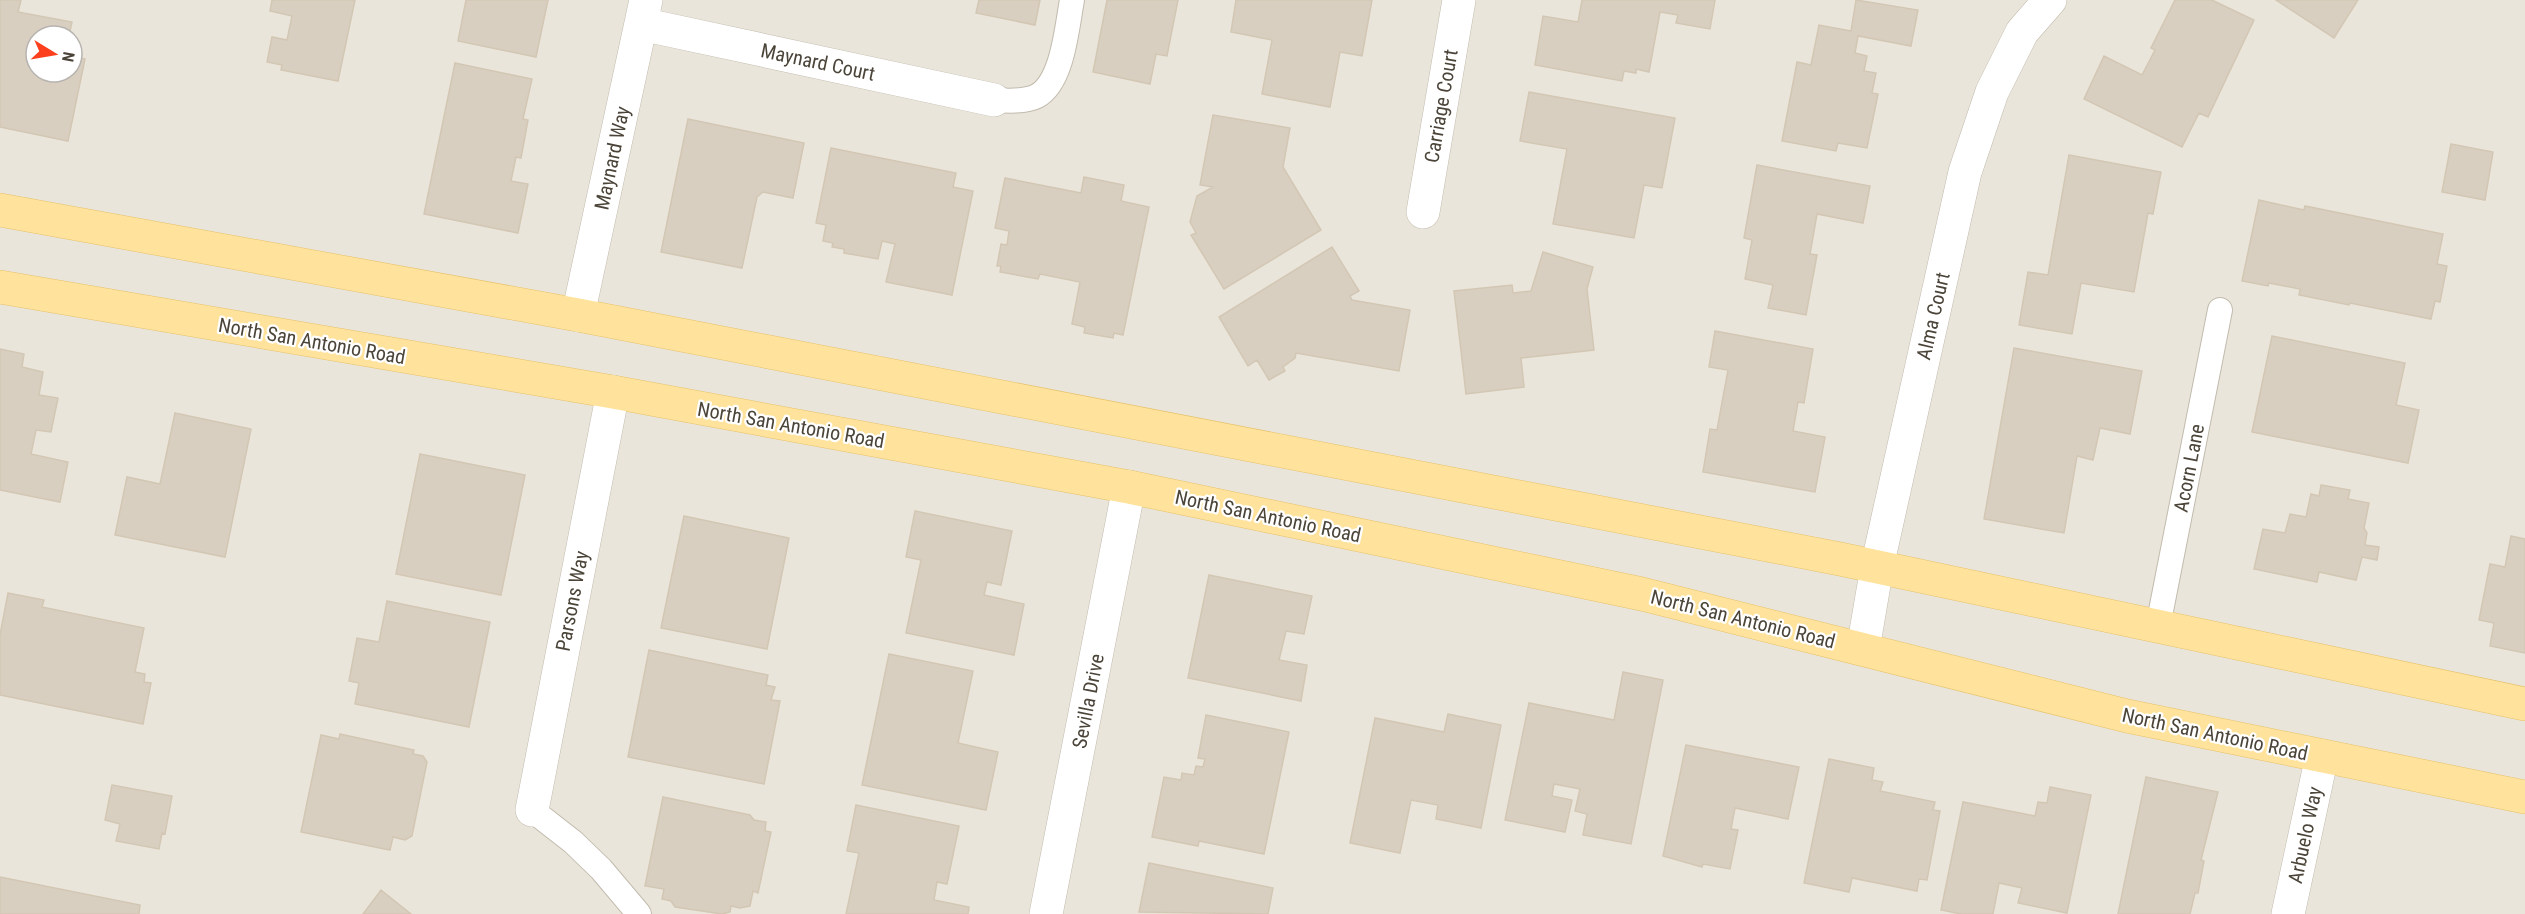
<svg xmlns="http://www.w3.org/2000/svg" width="2525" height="914" font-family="'Roboto Condensed',sans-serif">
	<rect width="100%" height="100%" fill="#f6f3ec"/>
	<path fill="#eae5da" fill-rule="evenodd" d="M0,0H2525V914H0ZM36,36H72V72H36Z"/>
	<path fill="#d8cfc1" stroke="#d3c7b4" stroke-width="1.5" d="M0,0H21L18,12L72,22L69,36H36V72H72V56L85,59L68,141L0,127Z
		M272,0H355L338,81L281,70L282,65L267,62L272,37L287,40L292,16L270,11Z
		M466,0H548L536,57L458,41Z
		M979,0H1040L1035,25L976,13Z
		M1107,0H1178L1167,56L1156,54L1150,84L1093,72Z
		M1236,0H1372L1362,56L1340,52L1330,107L1262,94L1272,40L1231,32Z
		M1582,0H1715L1710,29L1676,23L1678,15L1660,12L1649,72L1636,69V73L1624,71L1622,81L1535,65L1543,16L1578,22Z
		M1856,0L1918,10L1911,46L1858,36L1855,53L1867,56L1864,71L1876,73L1872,93L1878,94L1867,148L1838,143L1836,151L1782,141L1797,62L1811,65L1819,25L1851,31Z
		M2175,0H2212L2254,20L2208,117L2199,113L2182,147L2084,99L2104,56L2142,75L2155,50L2151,48Z
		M2276,0H2358L2334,38Z
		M455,63L532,79L523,119L528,120L521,158L516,157L511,181L528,184L518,233L424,214Z
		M1529,92L1675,118L1662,188L1644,185L1634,238L1553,224L1567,149L1520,141Z
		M1213,115L1290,128L1283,167L1321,230L1224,289L1191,235L1196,233L1190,222L1197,196L1213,187L1200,185Z
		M688,119L804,143L793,198L763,192L757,197L742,268L661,252Z
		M2451,144L2493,152L2485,200L2442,192Z
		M831,148L956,173L953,187L973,191L952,295L886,282L895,244L882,241L878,259L844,253V249L832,247L833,243L823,241L826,225L816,223Z
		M2069,155L2161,172L2153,214L2148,213L2134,292L2081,283L2072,334L2019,325L2028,272L2048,275Z
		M1757,165L1870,186L1863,223L1817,214L1810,254L1817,255L1806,315L1768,308L1773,285L1745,279L1752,240L1744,238Z
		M1084,177L1124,185L1121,201L1149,207L1123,335L1114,333L1113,338L1084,333L1085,327L1072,324L1080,282L1040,274L1038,279L1000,272L1001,266H997L1001,244L1007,245L1009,231L995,228L1005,178L1081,193Z
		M2259,200L2304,210L2305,206L2443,234L2437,264L2447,266L2440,302L2435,301L2431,319L2350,303L2349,305L2299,295L2300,289L2269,283L2268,286L2242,281Z
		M1332,247L1359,291L1350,296L1352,300L1410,310L1399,371L1296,353L1295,358L1283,367L1285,371L1269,380L1257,360L1248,366L1219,317Z
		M1543,252L1593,267L1587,289L1594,350L1521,358L1524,387L1466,394L1454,291L1512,285L1513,293L1531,291Z
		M1715,331L1813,349L1804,403L1798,402L1793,431L1825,437L1815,492L1703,472L1710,429L1717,430L1728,370L1709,367Z
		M2272,336L2405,363L2396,405L2419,410L2408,463L2252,432Z
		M2014,348L2142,371L2130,434L2100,428L2093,460L2077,456L2064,533L1984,519Z
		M0,349L24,354L22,367L43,372L39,395L58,398L51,432L36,430L31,454L68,462L60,502L0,490Z
		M175,413L251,429L225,557L115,535L127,477L160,484Z
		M420,454L525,475L501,595L396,574Z
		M2321,485L2350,490L2348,499L2369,503L2364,528L2367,533L2365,545L2379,547L2377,560L2362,557L2356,580L2319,572L2317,582L2254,569L2263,529L2285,533L2290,514L2306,517L2311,494L2319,496Z
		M915,511L1012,531L1001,585L987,582L984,595L1024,604L1014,655L906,633L921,560L906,557Z
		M684,516L789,538L767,649L661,628Z
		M2511,536L2525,539V653L2490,646L2494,623L2479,620L2490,564L2505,567Z
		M1209,575L1312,596L1304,634L1286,631L1279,660L1307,665L1301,701L1188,678Z
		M8,593L44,600L42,607L144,628L135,672L145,674L144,682L151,683L143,724L0,695V635Z
		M387,601L490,622L469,727L355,704L359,683L349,681L357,638L379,642Z
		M649,650L768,675L766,685L775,687L771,700L780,701L764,784L628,757Z
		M889,654L973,671L958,743L998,752L986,810L862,785Z
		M1623,672L1663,680L1631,844L1583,835L1587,814L1575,811L1580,789L1554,784L1552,796L1572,800L1565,832L1505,820L1529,703L1614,720Z
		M1448,714L1501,725L1481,828L1436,819L1438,805L1411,800L1400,853L1350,843L1375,718L1444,732Z
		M1206,715L1289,732L1264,854L1199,841L1198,846L1152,837L1164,777L1181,780L1182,773L1194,775L1196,766L1203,767L1205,759L1198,758Z
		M340,734L414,750L413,754L423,756L427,762L412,836L405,840L393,837L390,850L301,832L321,735L339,739Z
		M1686,745L1799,767L1788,819L1735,808L1731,829L1738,830L1730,869L1703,864L1702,867L1663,856Z
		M1829,759L1874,768L1872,780L1883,782L1880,791L1935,802L1933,810L1940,811L1927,880L1919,879L1917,891L1852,878L1849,892L1804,883Z
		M2146,777L2218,792L2201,860L2204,861L2198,893H2195L2190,914H2118Z
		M112,785L172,796L165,834L162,833L159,849L116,841L120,824L105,820Z
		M2050,787L2091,795L2067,913L2018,903L2022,888L1999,883L1993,914H1961L1941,910L1963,802L2035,816L2038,802L2047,803Z
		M663,797L750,815L754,820L766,822L765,831L771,832L758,893L753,891L750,906L740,908L731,906L730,912L722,914L675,907L671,901L662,899L664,889L645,886Z
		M856,805L959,826L947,884L937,882L934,900L969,907L968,914H846L859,853L847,851Z
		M1149,863L1273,888L1268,914L1139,912Z
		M0,877L140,905L139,914H0Z
		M381,890L411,914H363Z"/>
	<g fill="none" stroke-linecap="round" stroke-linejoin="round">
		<defs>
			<path id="service" d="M994,100C1007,101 1025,102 1037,96C1063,82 1067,26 1072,0
				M2158,626L2220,310
				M532,810L573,842L601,869L639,914"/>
			<path id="minor" d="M641,24L994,100
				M1423,212L1459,0
				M578,315L646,0
				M1863,649L1877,567L1965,172L1992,92L2022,32L2050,0
				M532,810L613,392
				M1046,914L1129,487
				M2288,914L2322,756"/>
			<path id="primary" d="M0,210L578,315L1840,559L2525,704
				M0,287L613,392L1129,487L1642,594L2127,716L2525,797"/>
		</defs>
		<use href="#service" stroke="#c2bbae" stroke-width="26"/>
		<use href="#minor" stroke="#c2bbae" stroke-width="34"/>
		<use href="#primary" stroke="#e6c16a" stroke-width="34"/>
		<use href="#service" stroke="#fff" stroke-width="24"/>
		<use href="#minor" stroke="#fff" stroke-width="33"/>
		<use href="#primary" stroke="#ffe39c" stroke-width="33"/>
	</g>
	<g text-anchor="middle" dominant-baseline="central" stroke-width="4.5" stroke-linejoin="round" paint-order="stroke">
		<g font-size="20" fill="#4b4439" stroke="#fff">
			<text transform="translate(818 62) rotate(12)">Maynard Court</text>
			<text transform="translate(1441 106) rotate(-80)">Carriage Court</text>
			<text transform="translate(612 158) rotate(-78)">Maynard Way</text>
			<text transform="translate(1933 316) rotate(-77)">Alma Court</text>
			<text transform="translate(312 341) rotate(10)">North San Antonio Road</text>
			<text transform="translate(791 425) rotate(10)">North San Antonio Road</text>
			<text transform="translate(2189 468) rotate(-79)">Acorn Lane</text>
			<text transform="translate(1268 516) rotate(12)">North San Antonio Road</text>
			<text transform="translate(572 601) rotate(-79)">Parsons Way</text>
			<text transform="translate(1743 619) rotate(14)">North San Antonio Road</text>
			<text transform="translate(1088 701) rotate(-79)">Sevilla Drive</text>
			<text transform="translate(2215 734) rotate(12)">North San Antonio Road</text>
			<text transform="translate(2305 835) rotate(-78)">Arbuelo Way</text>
		</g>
	</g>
	<g transform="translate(54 54) rotate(101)"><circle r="28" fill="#ffffff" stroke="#b7b4b0" stroke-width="1.5"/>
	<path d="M0-4.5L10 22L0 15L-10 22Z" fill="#fc3f1d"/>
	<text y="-9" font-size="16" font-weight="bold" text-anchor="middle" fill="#4b4439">N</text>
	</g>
</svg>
